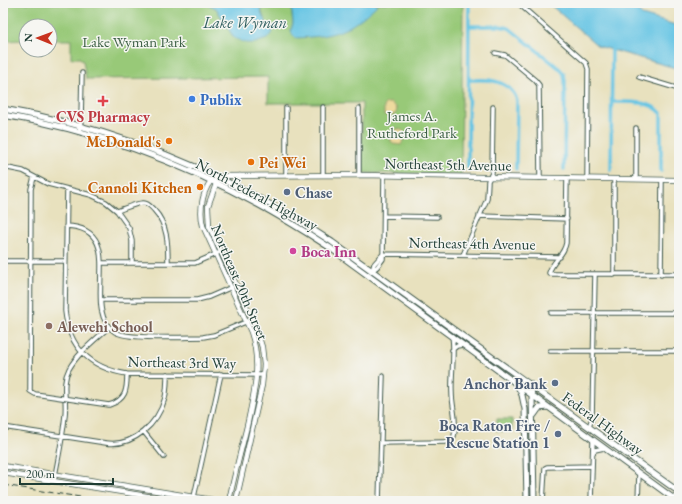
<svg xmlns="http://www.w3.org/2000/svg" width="682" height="504" font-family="'EB Garamond',serif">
	<rect width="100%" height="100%" fill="#f6f6f2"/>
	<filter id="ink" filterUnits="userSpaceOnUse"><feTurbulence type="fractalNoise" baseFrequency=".025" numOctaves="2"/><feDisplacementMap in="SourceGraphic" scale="8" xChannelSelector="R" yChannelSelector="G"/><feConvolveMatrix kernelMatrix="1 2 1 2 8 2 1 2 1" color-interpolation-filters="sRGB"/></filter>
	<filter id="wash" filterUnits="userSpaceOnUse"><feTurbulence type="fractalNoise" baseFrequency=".012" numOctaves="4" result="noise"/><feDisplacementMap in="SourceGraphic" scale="16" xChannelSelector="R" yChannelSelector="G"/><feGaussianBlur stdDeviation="0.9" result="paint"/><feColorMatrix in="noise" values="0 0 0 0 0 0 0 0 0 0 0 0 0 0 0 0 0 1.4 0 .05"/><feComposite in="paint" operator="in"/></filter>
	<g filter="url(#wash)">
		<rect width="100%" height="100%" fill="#e8e1be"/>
		<path fill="#98c978" stroke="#5c8356" d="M3,3H205L216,8L234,38L265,22L260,6L263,3H291L293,23L291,30L377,5V3H463L461,175L362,173V103H268V77L86,79L83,61L80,58H71V40H50V26H26V40L3,41Z
			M497,419H512V431H497Z"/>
		<path fill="#eeda9e" stroke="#868c69" d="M386,103H391L396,107L397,111L394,115H384V105Z
			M397,129C410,131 404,138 401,145L393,144L391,142V133Z"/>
		<path fill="#66c5e4" stroke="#42818c" d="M205,3H263L260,6C262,17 266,24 273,31L267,39L255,43H246L234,38L216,8Z
			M291,3H377V5C348,32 336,36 296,38L292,34L291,30L293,23Z
			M548,3H638V11L642,15L679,26V69L598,46Z"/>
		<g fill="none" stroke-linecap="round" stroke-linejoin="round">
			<path stroke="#66c5e4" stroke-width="3.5" d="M469,26H499L509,28L560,69L564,74L565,82L564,169
				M469,80C484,80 496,78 509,88C513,92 516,95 517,101L516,169
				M612,102C627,102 650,100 661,113V171
				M468,168L469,3
				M611,170L612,45"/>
		</g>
	</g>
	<g filter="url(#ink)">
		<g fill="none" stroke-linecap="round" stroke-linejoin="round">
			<defs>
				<path id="street" d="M518,3L586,63L588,69L587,179
					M495,53L505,55L535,80L539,85L540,178
					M639,77L679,89
					M79,132L81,121L82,73
					M3,167L23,171L48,184L91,195L106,202L117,211L129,228L132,241V263
					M286,175V108
					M323,175V107
					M359,175V108
					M34,177L31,189L30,391L35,394L109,405C126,400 127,390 127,374
					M567,178L566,243C564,256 552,261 549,273L550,274H679
					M636,179V128
					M67,189L65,311C69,348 90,368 127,374L263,375
					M117,211C123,209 138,202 144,203C148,203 151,207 154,210C168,225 168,244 168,263
					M384,216L437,217
					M479,216L567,219
					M66,226C131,228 78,309 115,332C128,340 185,337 203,337L214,335L253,319
					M383,254L560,257
					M463,255L487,199L488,181L492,173L493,107
					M3,261H65
					M101,263H195L218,253
					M372,271L377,267L383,259L384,175
					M372,271L374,264L383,254
					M614,275V179
					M661,275L662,180
					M101,300H197L209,297L232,287
					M551,313H679
					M452,350L457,346L463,345
					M550,351H679
					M3,427L106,443C133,447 158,424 165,398C167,390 167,382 167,374
					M589,427L592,418L595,275
					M144,432L164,457
					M381,443L445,442C449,442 453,441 454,436C458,422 452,407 452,393C451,376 455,352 452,336
					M593,453L595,450L604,448
					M54,481C58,459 63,437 65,415C67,399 61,384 69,369C77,354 96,339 109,327
					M194,497L221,374
					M379,501L383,376
					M543,501L545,468L547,467L592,466
					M591,501L593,441
					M638,501L639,474"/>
				<path id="secondary" d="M216,176L359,175L679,180
					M216,176C202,187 199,210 203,226L251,332C262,364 254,394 247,426C241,451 234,476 229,501
					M217,181L208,206L209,226L255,325L262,347L264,365L262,385L236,501
					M235,185L236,181L240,176
					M3,466L219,501
					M3,473L178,501"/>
				<path id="primary" d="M3,109C122,129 232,176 332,242L679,492
					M3,115C121,134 230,182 329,247L677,501
					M517,384L522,395L525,409L527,501
					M521,386L526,387L530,384L532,395L534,501
					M534,415L539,408L548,407"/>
			</defs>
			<use href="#street" stroke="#3d5649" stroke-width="5.5"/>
			<use href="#secondary" stroke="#3d5649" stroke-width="6"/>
			<use href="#primary" stroke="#3d5649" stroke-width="7"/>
			<use href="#street" stroke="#fff" stroke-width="3.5"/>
			<use href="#secondary" stroke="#fff" stroke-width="4.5"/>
			<use href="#primary" stroke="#fff" stroke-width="5"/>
			<path stroke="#1f3d34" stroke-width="1" stroke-dasharray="6 3" stroke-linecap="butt" d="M3,485L106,501"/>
		</g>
	</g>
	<circle fill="#3f7fe0" stroke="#f6f6f2" stroke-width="1.5" cx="192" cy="99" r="4"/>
	<path fill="#e0444e" stroke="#f6f6f2" stroke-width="1.5" d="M101 95h4v4h4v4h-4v4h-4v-4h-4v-4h4z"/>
	<g fill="#e8710a" stroke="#f6f6f2" stroke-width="1.5">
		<circle cx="169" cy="141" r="4"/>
		<circle cx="251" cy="162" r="4"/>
		<circle cx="200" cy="187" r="4"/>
	</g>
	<g fill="#5c6f8a" stroke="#f6f6f2" stroke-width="1.5">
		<circle cx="287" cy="192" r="4"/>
		<circle cx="555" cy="383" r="4"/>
		<circle cx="558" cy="434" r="4"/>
	</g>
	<circle fill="#d1479c" stroke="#f6f6f2" stroke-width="1.5" cx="293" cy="251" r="4"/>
	<circle fill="#8d6e63" stroke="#f6f6f2" stroke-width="1.5" cx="49" cy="326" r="4"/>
	<g text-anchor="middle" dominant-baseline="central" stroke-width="3" stroke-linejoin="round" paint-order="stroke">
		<g font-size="15" fill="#3d6045" stroke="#f6f6f2">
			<text x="134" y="41">Lake Wyman Park</text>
			<text x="412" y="115">James A.<tspan x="412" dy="17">Rutheford Park</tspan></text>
		</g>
		<g font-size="15" font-weight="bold" fill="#366cbe" stroke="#f6f6f2" text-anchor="start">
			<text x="200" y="99">Publix</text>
		</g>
		<g font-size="15" font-weight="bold" fill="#be3a42" stroke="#f6f6f2">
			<text x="103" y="116">CVS Pharmacy</text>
		</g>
		<g font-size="15" font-weight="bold" fill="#c56008" stroke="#f6f6f2" text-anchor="end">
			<text x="161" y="141">McDonald's</text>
			<text x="259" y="162" text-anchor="start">Pei Wei</text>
			<text x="192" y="187">Cannoli Kitchen</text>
		</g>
		<g font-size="15" fill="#1f3d34" stroke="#f6f6f2">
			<text transform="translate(448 164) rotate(1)">Northeast 5th Avenue</text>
			<text transform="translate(257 194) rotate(28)">North Federal Highway</text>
			<text transform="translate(472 243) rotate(1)">Northeast 4th Avenue</text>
			<text transform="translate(240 282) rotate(67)">Northeast 20th Street</text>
			<text transform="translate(182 362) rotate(1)">Northeast 3rd Way</text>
			<text transform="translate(603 423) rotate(36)">Federal Highway</text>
		</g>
		<g font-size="15" font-weight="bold" fill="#4e5e75" stroke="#f6f6f2" text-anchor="end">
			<text x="295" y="192" text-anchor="start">Chase</text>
			<text x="547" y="383">Anchor Bank</text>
			<text x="550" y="425">Boca Raton Fire /<tspan x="550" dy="17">Rescue Station 1</tspan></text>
		</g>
		<g font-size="15" font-weight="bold" fill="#b23c85" stroke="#f6f6f2" text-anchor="start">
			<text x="301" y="251">Boca Inn</text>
		</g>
		<g font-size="15" font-weight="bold" fill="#785e54" stroke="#f6f6f2" text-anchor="start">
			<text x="57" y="326">Alewehi School</text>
		</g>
		<g font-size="16" font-style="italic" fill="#315f60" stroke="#f6f6f2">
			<text x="245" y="22">Lake Wyman</text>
		</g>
	</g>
	<rect width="682" height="504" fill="none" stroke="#f6f6f2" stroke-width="16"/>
	<g transform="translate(38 38) rotate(271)"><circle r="19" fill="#f6f6f2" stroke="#a0aca6"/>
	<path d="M0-3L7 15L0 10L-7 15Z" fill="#c8321e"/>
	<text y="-6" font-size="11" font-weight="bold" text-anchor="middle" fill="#1f3d34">N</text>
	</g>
	<path d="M20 478v6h93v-6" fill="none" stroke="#1f3d34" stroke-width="2"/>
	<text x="26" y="478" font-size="12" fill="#1f3d34" stroke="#f6f6f2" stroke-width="3" paint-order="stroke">200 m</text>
</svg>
